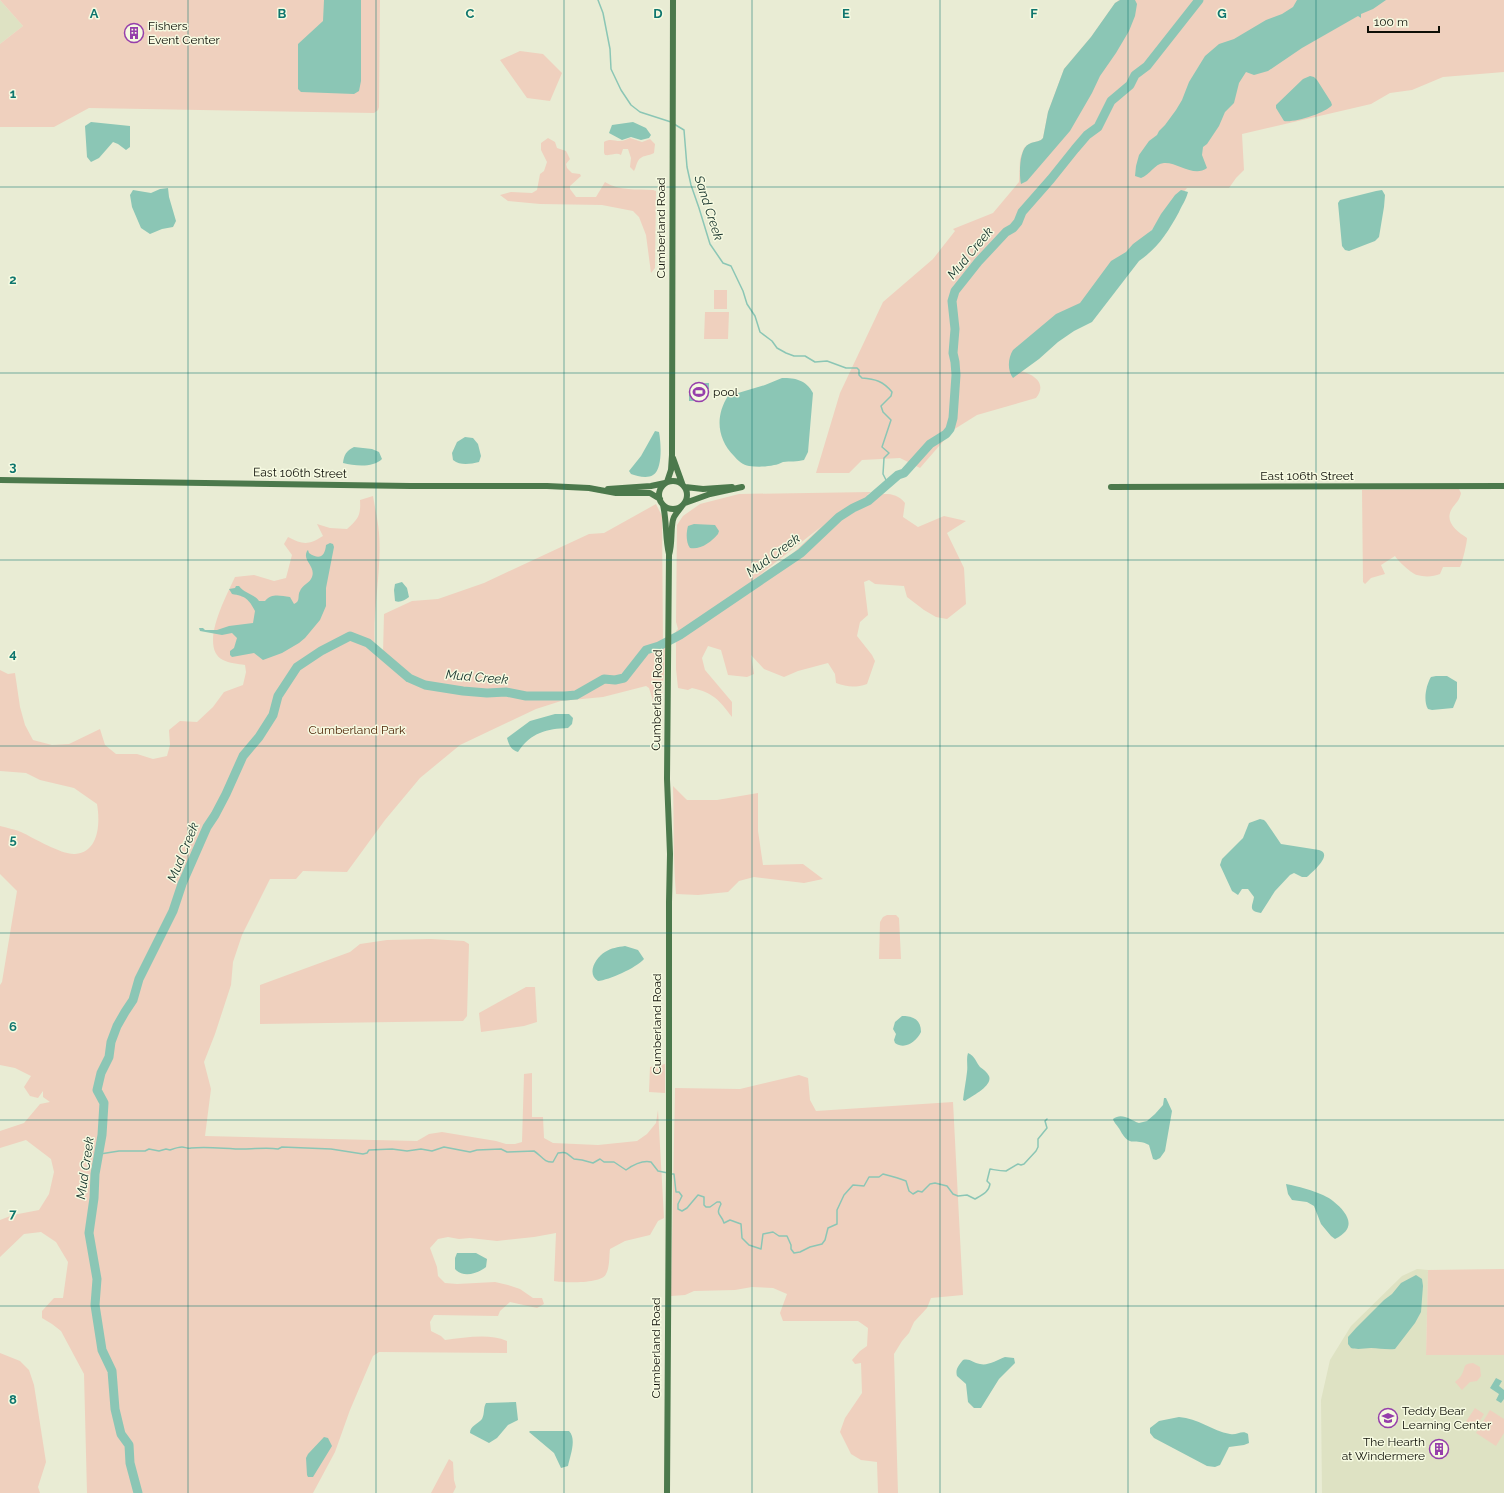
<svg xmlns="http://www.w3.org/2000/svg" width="1504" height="1493" font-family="Raleway,sans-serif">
	<rect width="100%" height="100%" fill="#e9ecd4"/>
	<path fill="#dee2c3" d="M0,0L23,26L0,44Z
		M1417,1269L1428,1270L1426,1355H1504V1493H1322L1321,1400L1330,1360L1351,1326L1402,1276Z"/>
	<path fill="#efd0be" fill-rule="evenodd" d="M0,0H380L379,107L378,110L374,113L89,108L54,127H0V44L23,26Z
		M1119,0H1504V72L1443,77L1412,90L1390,93L1371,104L1242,134L1244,170L1236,178L1229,188H1187L1078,318L1017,370C1030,373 1049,381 1036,398L977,415L953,430L920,468L900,458L862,460L849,473H816L840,393L883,302L933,259L955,231L953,229L993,213L1019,182L1020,159L1024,148L1029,144L1041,140L1043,138L1048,112L1064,69L1091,37L1115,3Z
		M520,51L543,54L562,73L550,101L527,98L500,60Z
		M548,138L555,142L557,148L566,151L570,159L566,164L567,168L572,173L580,174L581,176L570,186V189L576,197H596L605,182C619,191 637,189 653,190L656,191L655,268L651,273L646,235L639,217L633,211L602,205L540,204L508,201L500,195L511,192L532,193L537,190L540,174L544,171L547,162L541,150V143Z
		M630,138L642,142L650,139L655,144L654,153C649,156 641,155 638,161C636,164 636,168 634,171L630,167L631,158L628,149H623L621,155C616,152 611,156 605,155L604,153V142C610,138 614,141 620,141C624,141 627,139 630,138Z
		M714,290H727V309H714Z
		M705,312H729L728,339H704Z
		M1459,489L1461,493C1460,499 1457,502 1453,507C1443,521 1456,531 1467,538C1467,543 1462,564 1460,567H1443L1440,574C1433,577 1424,577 1417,575C1412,574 1398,561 1395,556L1381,565L1385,574L1371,578L1365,584L1363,582L1362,490Z
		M871,492L867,495C881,495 895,490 905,503L903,517L918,527L944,516L966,521L947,533L964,568L966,604L947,619L936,617L924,610L907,597L904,586L875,584L869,580L864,582L868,615L860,622L857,636L872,655L875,661L867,684C855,688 847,687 836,683L835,674L828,663L798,671L784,677L764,669L751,655L754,674L747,677L728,675L721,650L708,646L702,658L705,670L732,702V717C719,700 714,693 692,688L688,690L678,688L676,669V631L678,629L676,622L677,525L683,516L700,504L739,494ZM822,526L792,554L758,576Z
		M373,496C375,508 378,521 379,533C382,572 372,611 375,649L383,653L384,614L412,601L438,599L484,583L589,534L604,533L656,504L662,516L663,645L665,644L664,672L661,705L654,704L649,688L646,686L603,697L561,701L536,709L460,745L420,778L385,820L347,872L303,871L296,879H270L242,935L233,962L231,985L215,1034L204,1062L211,1089L205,1136L417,1141L429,1134L442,1132L496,1141L506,1144H515L522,1142L524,1074L532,1073V1117H543L544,1138L553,1143L598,1145L637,1141L647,1134L656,1123L658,1110L664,1218L658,1221L650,1235L625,1241L610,1249C609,1256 610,1267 606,1274C602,1284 564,1283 554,1281L556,1233L534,1237L497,1241L470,1238L459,1239L448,1237L438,1239L430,1248L437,1267L438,1276L445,1283L457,1284L495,1282L508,1285L520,1289L533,1298H542L544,1304L537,1308L510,1302L500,1311L498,1316L434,1315L430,1322L431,1331L441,1336L445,1340C465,1338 488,1333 507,1341V1353L379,1352L373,1356L350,1410L335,1452L313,1493H87L84,1374L61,1331L52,1324L42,1318V1311L54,1298H63L68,1262L56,1242L41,1232L24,1234L0,1257V1220L13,1215L39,1210L49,1194L54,1172L51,1159L26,1140L0,1148V1131L24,1123L40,1104L50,1102L43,1097V1091L38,1098L30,1096L24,1087L31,1076L15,1068L0,1065V985L2,982L17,891L0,874V826C7,828 14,829 21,832C34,838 62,855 75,854C100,852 100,821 97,804L74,788L40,780L26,773L0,771V670L8,674L15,673L20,707L25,725L33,740L52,745L69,744L100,729L105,745L116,754H137L153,759L167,756L170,745L169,730L180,721L197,722L213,707L224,692L243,685L246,672L245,665C238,664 229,663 223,660C198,647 227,595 235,577L254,575L274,581L286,578L292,555L284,544L288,537C303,545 309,545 323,536L317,524L330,528L347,529C358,519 361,516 360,500Z
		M673,786L687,800H717L758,793V831L763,865L803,864L823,879L804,883L754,877L739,881L728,892L698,895L676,894C673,858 674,822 673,786Z
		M887,915H896L899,918L901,959H879L880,922L883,917Z
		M431,939L464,941L469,944L467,1016L463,1021L260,1024V985L350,952L360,944L387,940Z
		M526,987H535L537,1022L524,1026L481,1032L479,1013Z
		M665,1064V1093L649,1092L650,1067Z
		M799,1075L808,1078L810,1100L816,1111L953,1102L963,1295L931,1298L927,1308L914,1322L909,1333L902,1341L894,1354L898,1493H878L877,1462L861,1460L851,1454L840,1432L845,1418L862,1393L861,1363L855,1364L852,1360L860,1351L867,1346L868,1328L858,1321H783L780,1313L787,1294L773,1288L752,1287L735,1290L694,1291L685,1295L671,1296L675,1088L740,1089Z
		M1504,1269V1355H1426L1428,1270Z
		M0,1353L20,1361L29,1370L34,1385L46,1462L38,1487L40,1493H0Z
		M1473,1363L1480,1367L1481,1376L1477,1381L1470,1382L1462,1390L1455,1382C1457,1380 1461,1377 1462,1374C1466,1367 1462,1364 1473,1363Z
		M1475,1408L1484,1414L1475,1429L1465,1423Z
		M1490,1410L1504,1419V1433L1496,1446L1476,1433Z
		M449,1459L453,1462L454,1480L456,1487L453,1493H431Z"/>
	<path fill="#8bc6b5" d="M324,0H361V81L359,91L354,94L301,92L298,89V44L323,21Z
		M1120,0H1135L1137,4L1135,16L1129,31L1116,53L1100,76L1092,93L1070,131L1027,181L1021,184C1019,175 1019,148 1029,144C1032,142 1037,142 1041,140L1043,138L1048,112L1064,69L1091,37L1115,3Z
		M1297,0H1386L1373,9L1361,14V18L1358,16L1302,48L1268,71L1254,75L1246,72L1239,83L1234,103L1225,112L1219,126L1207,144L1203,147L1202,155L1207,168C1194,178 1178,162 1164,163C1154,164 1150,175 1141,178L1135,176L1136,166L1139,155L1149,141L1157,135L1159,131L1165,125L1176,110L1182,100L1189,82L1205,56L1219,44L1234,39L1266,20L1282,14L1293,7Z
		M1310,76L1314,77L1317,80L1331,102L1332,105C1326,113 1294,123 1284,121L1276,108V105L1303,79Z
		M91,122L130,126V147L126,150L118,144L113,142L99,158L91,162L87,157L85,126Z
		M633,122L646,128L651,135L649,138L641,140L631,137L622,140L609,133L612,125Z
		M168,188L169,197L176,221L173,227L162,229L150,234L141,228L132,207L130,195L133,190L151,193L160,189Z
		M1181,190L1188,192C1186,200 1182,205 1179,212C1168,232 1158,248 1139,261L1092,322L1074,331L1058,342L1039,359L1013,378C1007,370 1008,358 1013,350L1056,314L1080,303L1111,261L1126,252L1133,244L1152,230L1161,214L1175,195Z
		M1382,190L1385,195L1384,207L1379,237L1375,241L1349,251L1345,250L1342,246L1338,203L1340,200L1376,191Z
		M782,378C796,378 806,380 813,393L808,452L804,460C797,462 790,461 783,462C780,463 777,465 774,465C766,467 757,467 749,466C743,465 738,461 734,456C717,439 715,416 728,396L765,385Z
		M696,383H709V389H702V401H689V394H695Z
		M655,431L659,432C661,442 663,469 653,475C647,479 637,476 631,474L629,471L641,456Z
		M465,437L473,438L478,444L481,456L479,462C470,464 461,466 453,460L452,453L457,442Z
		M354,447L372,449L379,452L382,459C373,468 355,466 343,463C344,455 346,451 354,447Z
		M694,524L715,525L719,531L718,534C711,542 701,550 690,548C686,543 686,533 688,526Z
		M330,543L333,544L334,547L326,588V606L320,620L305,638L299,643L282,653L263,660L254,653L232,657L230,655V651L234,648L237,638L232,633L222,635L200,631L199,628H203L205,630H217L229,626L253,623L255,611C249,599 245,596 232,594L229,589L235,588L236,586H239C244,593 254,594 259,601H265C272,593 280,596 290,597L294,604C301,601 297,596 300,591C302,585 310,583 312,577C316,566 302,561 307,551L308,550L309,553C319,560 325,557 326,545Z
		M402,582L407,588L409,597C405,600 400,603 395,601L394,590L395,584Z
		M1436,676H1447L1457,682V698L1453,708L1432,710L1428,709C1423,701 1426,685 1431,677Z
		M555,714H569L573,718L572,724L568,728C547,729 531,732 518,752C511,750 509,745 507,738L530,721Z
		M1260,819L1264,820L1266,822L1281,844L1319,850C1334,854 1312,872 1307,877H1302L1294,873L1290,875L1275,891L1261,913C1247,911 1253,905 1254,897L1248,889H1242L1238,895L1232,891L1220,865L1222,859L1243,838L1249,823Z
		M625,946L638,950L644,959C636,968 609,980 598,981C586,974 596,957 605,952C611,948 618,947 625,946Z
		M902,1016C914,1016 921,1020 921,1032C916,1042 905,1050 895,1043L894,1040L896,1034L893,1029L895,1022Z
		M968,1053C975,1056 976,1062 980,1067C983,1069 987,1072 989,1076C993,1086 972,1096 965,1101L963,1100C964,1091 966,1081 967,1072C968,1065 966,1059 968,1053Z
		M1164,1098H1166L1172,1111L1165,1151L1160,1158L1156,1160L1153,1159L1149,1145C1135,1137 1130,1149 1120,1130C1118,1126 1114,1123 1113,1119C1122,1112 1130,1120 1139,1123L1147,1121L1155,1114L1163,1105Z
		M1286,1184C1298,1186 1324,1193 1333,1201C1348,1213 1358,1228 1335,1239L1331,1236L1321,1224L1314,1206L1307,1202L1292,1200L1288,1194Z
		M457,1253H476L487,1259L486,1267C477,1274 463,1278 455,1269V1258Z
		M1416,1275L1422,1279L1423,1286L1421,1312L1415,1323L1395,1349C1386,1350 1379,1348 1371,1348C1364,1348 1359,1350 1351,1348L1348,1344V1337L1356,1328L1384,1300L1392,1294L1401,1283Z
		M1005,1357L1014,1358L1015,1363L999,1379L981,1408H974L968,1402L966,1384L957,1376C955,1369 959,1365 963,1360C970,1358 973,1363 980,1364C988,1366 997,1360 1005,1357Z
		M1496,1378L1502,1381L1499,1386L1504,1390V1399L1501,1403L1496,1400L1499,1394L1490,1388Z
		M516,1402L518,1420L508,1425L497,1438L489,1443L470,1433C470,1426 478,1424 482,1419C485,1413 483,1408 486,1403Z
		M1179,1417C1198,1418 1212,1431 1230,1434C1237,1436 1242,1429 1248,1434L1249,1443L1244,1445L1229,1447L1220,1465L1215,1467L1207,1466L1154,1438L1150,1433V1428L1159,1421Z
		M530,1431H569C577,1439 570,1456 568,1466L561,1468L554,1453L529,1432Z
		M324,1437L328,1438L332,1446L313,1477H308L307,1475L306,1458L308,1454Z"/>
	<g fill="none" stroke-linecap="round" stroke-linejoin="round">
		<path stroke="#8bc6b5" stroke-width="1.5" d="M598,0L603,13L610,49L611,69L621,90L631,105L640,112L671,122
			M674,124L684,130L687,167L691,185L699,208L710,244L723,263L731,266L743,291L747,304L755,316L760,332L772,341L777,348L786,353L794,356H805L815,362L827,361L846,368H857L859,370V375L862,378C875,379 883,381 892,392L891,396L881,406L883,412L891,420L882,447L889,453L884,458L883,474L888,484
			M100,1154L119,1151H145L149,1149L159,1151L166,1149L170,1150C173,1149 178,1147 182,1147C185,1147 188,1149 191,1148C208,1146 226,1149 244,1149C255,1149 267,1147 278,1149L282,1147L331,1149L363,1154L367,1153L369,1150L392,1149L407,1151L421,1149L432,1151L444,1147L470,1152L477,1150L501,1149L507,1152L534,1151C541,1155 544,1163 553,1162L558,1153C567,1151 567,1154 574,1159L582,1160L593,1163L600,1159L604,1162H614L626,1170C633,1165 642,1160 651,1162L658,1171L668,1173
			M672,1174H674L676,1192H679L682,1196L678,1204V1209L682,1211L687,1208L698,1195L704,1197V1205L706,1207H710L717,1202H720L721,1204C715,1216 721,1213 724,1223L730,1220L741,1224L742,1238L749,1245L761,1249L763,1234L773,1232L779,1236H787L791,1245V1249L794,1253L800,1252L810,1247L822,1244L825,1240L828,1228L837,1224V1210L844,1195L853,1185L864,1186L869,1177H879L883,1174C891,1176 899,1178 906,1181L909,1191L913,1194L918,1191L922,1192L930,1184L935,1183L947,1186L953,1194L958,1196L967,1195L975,1199C982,1195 989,1192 990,1184L987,1181L990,1169C996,1170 1000,1171 1006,1171L1018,1164L1021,1165L1024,1164L1036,1151L1038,1147V1139L1047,1128L1045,1121L1047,1119"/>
		<path stroke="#8bc6b5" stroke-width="9" d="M138,1493L130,1463L129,1445L121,1434L115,1409L112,1371L102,1350L95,1305L97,1279L89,1233L94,1198L95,1174L102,1135L104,1103L97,1090L101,1073L109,1057L111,1042L117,1026L125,1012L133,1000L139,979L173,911L182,884L207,827L215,815L226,794L243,756L259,737L273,715L278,696L297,667L321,651L350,636L368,643L409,678L425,685L463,691L487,693L506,692L526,696H565L576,695L604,679L615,680L624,678L646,650L659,646L680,635L801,553L839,517L853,508L868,501L898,475L904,473L930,444L946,434L950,429L953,418L956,375L955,362L953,353L955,329L952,301L955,291L978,262L1006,232L1013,228L1018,222L1022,212L1051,179L1075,149L1087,135L1098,127L1111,101L1130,85L1135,75L1147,66L1199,0"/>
		<path stroke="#4c794c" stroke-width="6" d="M673,458L682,483
			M0,480L410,486H547L589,488L616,493H650L660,499
			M659 495a14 14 0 1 1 28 0a14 14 0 1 1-28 0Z
			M667,482L671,470L672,455L673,0
			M685,487L703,489L732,487
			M1111,487L1504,486
			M608,489L651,486L665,483
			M685,503L710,494L742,487
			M663,505C667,521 665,538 669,554
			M667,1493L669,1170V902L670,854L667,779L669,555C673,543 670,525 674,517C676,513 679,510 682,506"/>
	</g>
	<path fill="none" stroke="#0f766e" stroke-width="1" stroke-opacity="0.55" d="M188,0V1493M376,0V1493M564,0V1493M752,0V1493M940,0V1493M1128,0V1493M1316,0V1493M0,187H1504M0,373H1504M0,560H1504M0,746H1504M0,933H1504M0,1120H1504M0,1306H1504"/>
	<defs>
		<symbol id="building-ring" viewBox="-11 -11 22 22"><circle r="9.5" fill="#f6fae1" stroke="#963fab" stroke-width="1.5"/><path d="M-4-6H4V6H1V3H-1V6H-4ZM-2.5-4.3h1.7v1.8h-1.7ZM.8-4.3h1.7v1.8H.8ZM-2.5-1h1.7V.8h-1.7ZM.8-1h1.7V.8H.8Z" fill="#963fab"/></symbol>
		<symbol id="stadium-ring" viewBox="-11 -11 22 22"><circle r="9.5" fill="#f6fae1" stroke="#963fab" stroke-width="1.5"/><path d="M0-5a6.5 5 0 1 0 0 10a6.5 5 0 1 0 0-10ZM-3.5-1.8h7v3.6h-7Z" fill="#963fab"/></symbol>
		<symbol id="school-ring" viewBox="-11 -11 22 22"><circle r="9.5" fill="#f6fae1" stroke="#963fab" stroke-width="1.5"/><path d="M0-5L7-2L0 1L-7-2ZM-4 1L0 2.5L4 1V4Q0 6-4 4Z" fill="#963fab"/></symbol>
	</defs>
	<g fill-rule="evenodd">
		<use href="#building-ring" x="123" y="22" width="22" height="22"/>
		<use href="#stadium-ring" x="688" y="381" width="22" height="22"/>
		<use href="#school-ring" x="1377" y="1407" width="22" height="22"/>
		<use href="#building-ring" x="1428" y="1438" width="22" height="22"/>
	</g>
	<g text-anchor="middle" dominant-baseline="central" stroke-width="3" stroke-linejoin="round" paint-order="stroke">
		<g font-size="12" fill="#0e0f07" stroke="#f6fae1" text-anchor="start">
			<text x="148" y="26">Fishers<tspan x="148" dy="14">Event Center</tspan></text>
			<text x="713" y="392">pool</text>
			<text x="1402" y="1411">Teddy Bear<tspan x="1402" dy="14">Learning Center</tspan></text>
			<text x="1425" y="1442" text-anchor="end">The Hearth<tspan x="1425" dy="14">at Windermere</tspan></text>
		</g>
		<g font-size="12" fill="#0e0f07" stroke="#f6fae1">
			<text transform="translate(661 228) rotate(-90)">Cumberland Road</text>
			<text transform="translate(300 473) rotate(1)">East 106th Street</text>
			<text x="1307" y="476">East 106th Street</text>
			<text transform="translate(657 700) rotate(-89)">Cumberland Road</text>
			<text transform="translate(657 1024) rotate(-90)">Cumberland Road</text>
			<text transform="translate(656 1348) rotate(-90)">Cumberland Road</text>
		</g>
		<g font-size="12" fill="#4a1f00" stroke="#f6fae1">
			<text x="357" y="730">Cumberland Park</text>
		</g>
		<g font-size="13" font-style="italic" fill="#133029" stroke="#f6fae1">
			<text transform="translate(709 208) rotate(72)">Sand Creek</text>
			<text transform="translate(970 253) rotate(-50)">Mud Creek</text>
			<text transform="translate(773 555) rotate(-36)">Mud Creek</text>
			<text transform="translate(477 677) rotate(5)">Mud Creek</text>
			<text transform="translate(183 852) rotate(-68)">Mud Creek</text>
			<text transform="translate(85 1168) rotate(-82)">Mud Creek</text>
		</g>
	</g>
	<g font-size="13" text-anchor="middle" font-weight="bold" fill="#0f766e" stroke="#f6fae1" stroke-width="3" stroke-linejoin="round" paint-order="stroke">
		<text x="94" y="18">A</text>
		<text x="282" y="18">B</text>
		<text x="470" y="18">C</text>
		<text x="658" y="18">D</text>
		<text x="846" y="18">E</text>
		<text x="1034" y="18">F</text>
		<text x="1222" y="18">G</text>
		<text x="13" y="98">1</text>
		<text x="13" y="284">2</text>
		<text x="13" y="471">3</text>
		<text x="13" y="658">4</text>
		<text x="13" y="844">5</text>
		<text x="13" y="1031">6</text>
		<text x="13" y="1218">7</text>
		<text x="13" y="1404">8</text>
	</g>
	<path d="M1368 26v6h71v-6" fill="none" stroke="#0e0f07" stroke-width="2"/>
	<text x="1374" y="26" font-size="12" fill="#0e0f07" stroke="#f6fae1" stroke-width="3" paint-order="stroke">100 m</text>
</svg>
